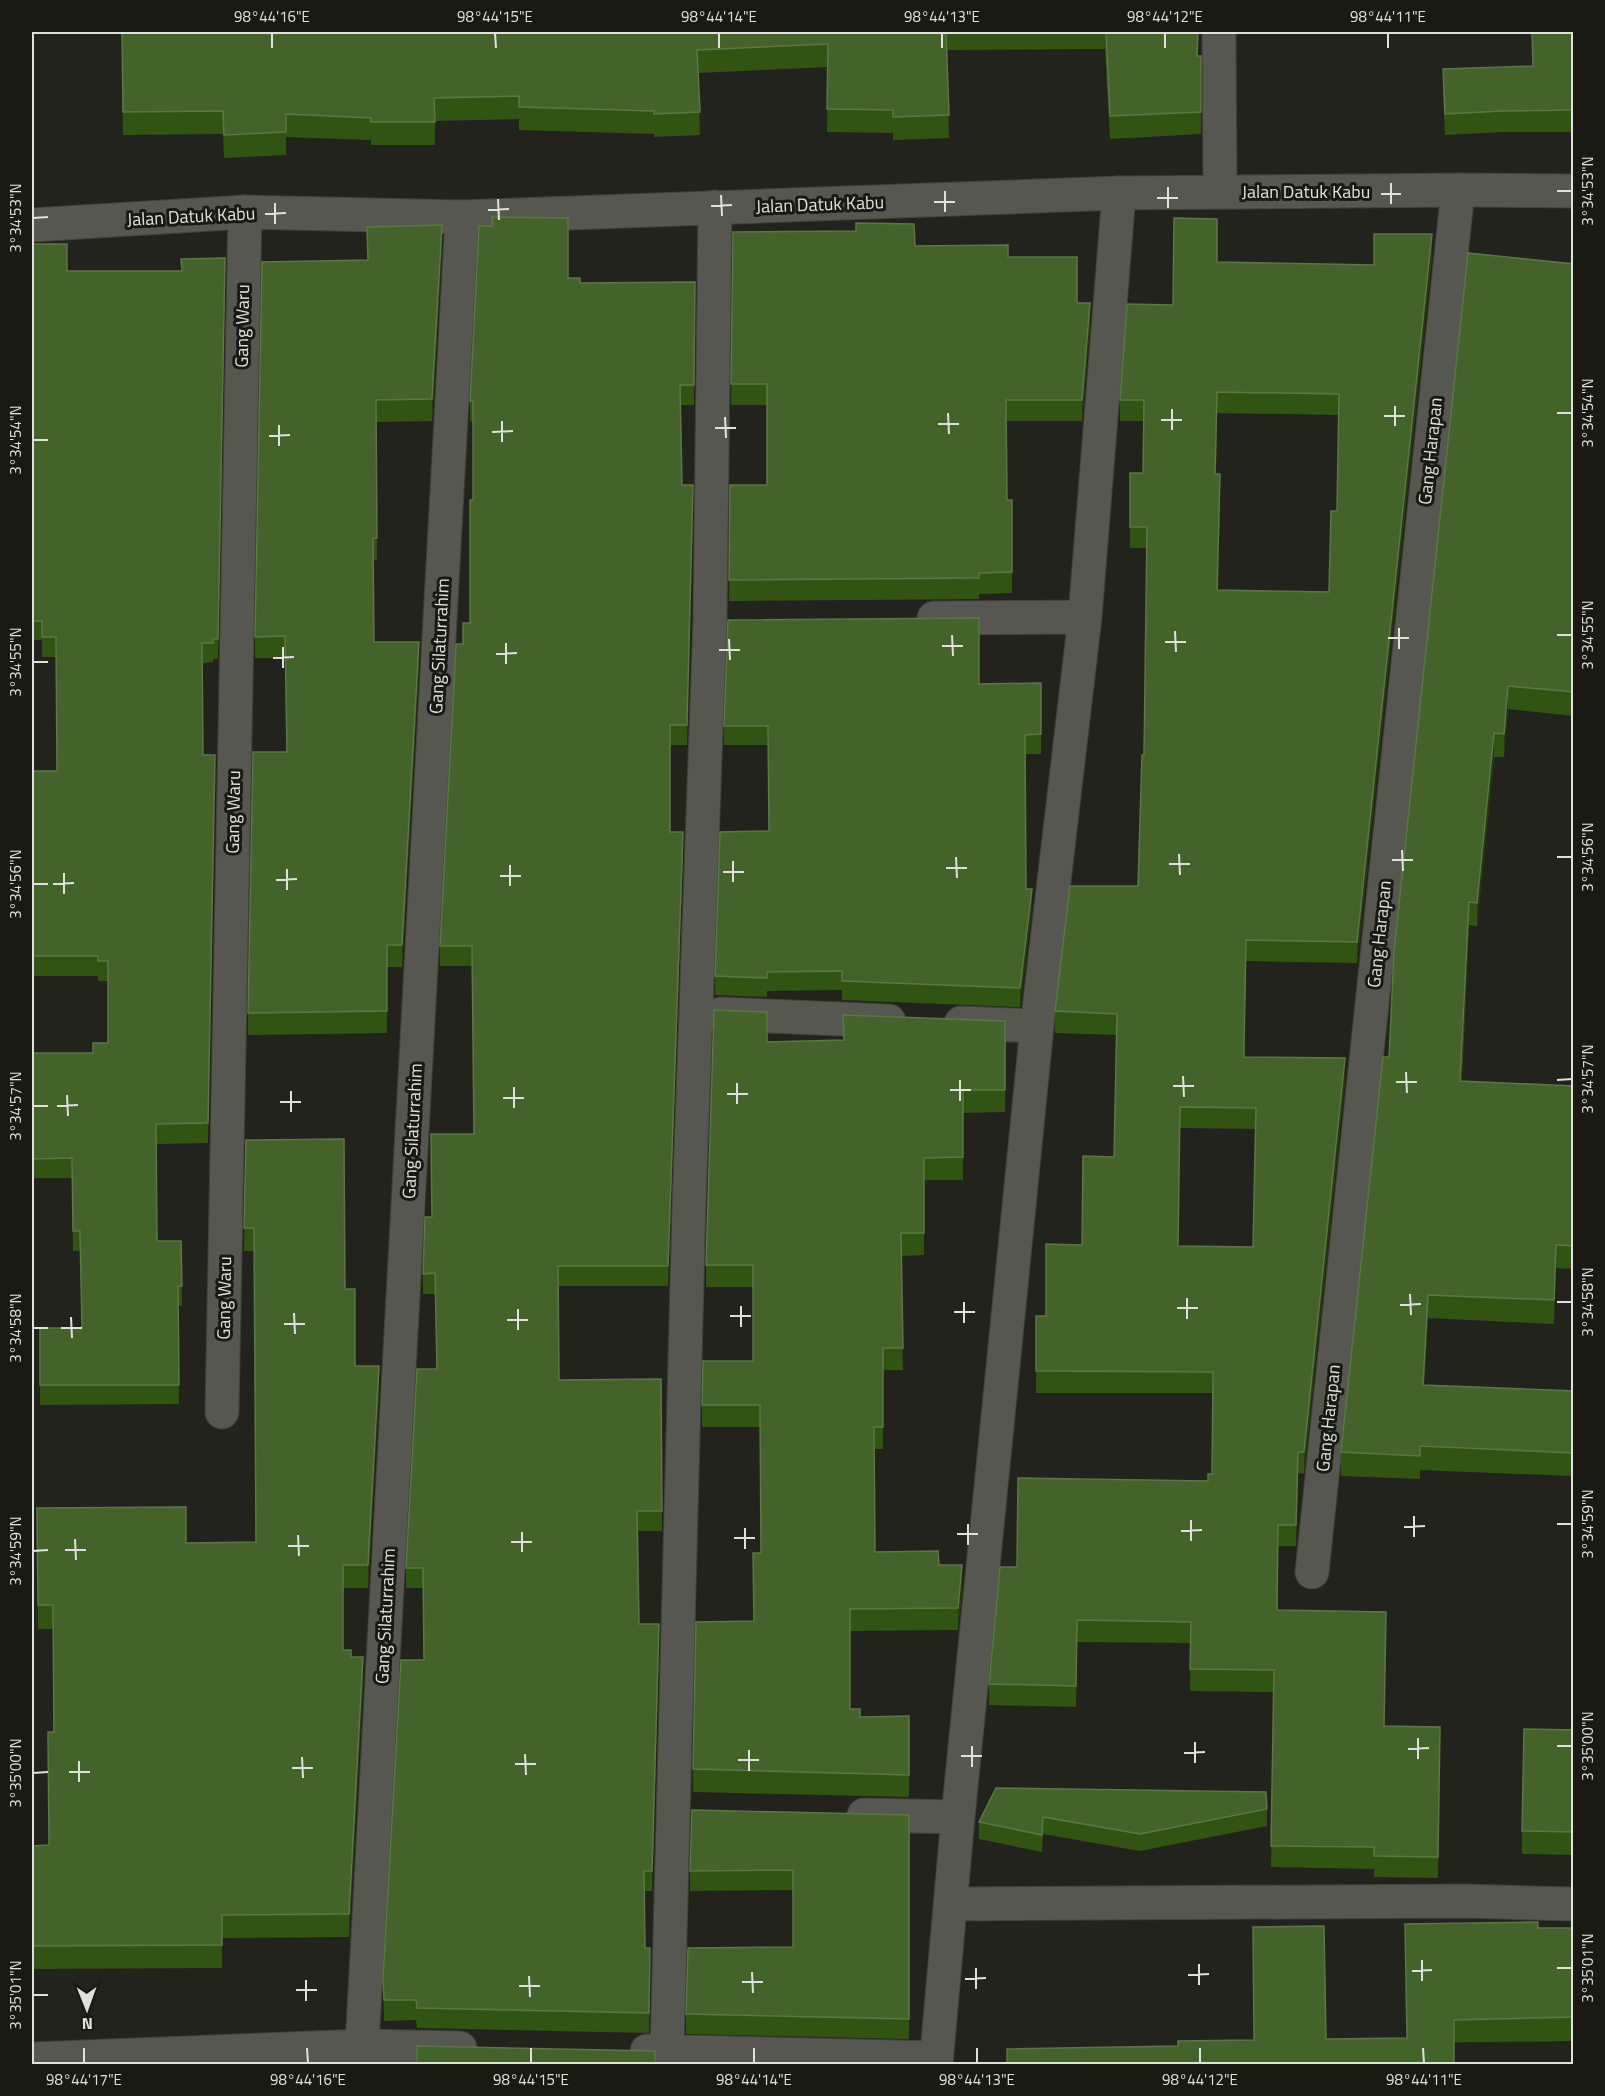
<svg xmlns="http://www.w3.org/2000/svg" width="1605" height="2096" font-family="'Titillium Web',sans-serif">
	<rect width="100%" height="100%" fill="#23231e"/>
	<g fill="none" stroke-linecap="round" stroke-linejoin="round">
		<defs>
			<path id="minor" d="M1219,32L1220,191
				M934,618L1085,617
				M721,1014L889,1021
				M961,1023L1037,1026
				M222,1412L245,212
				M1312,1572L1458,190
				M864,1815L958,1817
				M951,1904L1464,1901L1574,1904
				M362,2046L462,217
				M647,2051L936,2058
				M667,2052L689,1205L710,620L715,207
				M32,2059L362,2046L460,2048
				M936,2064L958,1817L1037,1026L1085,617L1119,193"/>
			<path id="tertiary" d="M32,225L245,212L462,217L1119,193L1458,190L1574,191"/>
		</defs>
		<use href="#minor" stroke="#40403b" stroke-width="35"/>
		<use href="#tertiary" stroke="#40403b" stroke-width="35"/>
		<use href="#minor" stroke="#575751" stroke-width="33"/>
		<use href="#tertiary" stroke="#575751" stroke-width="33"/>
	</g>
	<path fill="#315414" fill-rule="evenodd" d="M122,32H1198V56H1201V134L1110,139L1105,49L947,50L949,138L893,140V133L827,132L828,67L698,73L700,135L654,137V134L519,130V119L435,121V145H371V140L286,137V155L224,158L223,134L123,135Z
		M1574,32V132H1503L1445,135L1443,91V69L1532,66Z
		M733,232L915,246L1008,257L1077,303L1090,324L1082,421H1006L1007,500H1012V593L979,594V599L729,601L730,485H767V405H731Z
		M32,244L67,271L225,278L218,659H213V662L202,663L203,755H215L208,1143L156,1144L157,1241H181L182,1306H178L179,1404L40,1405V1328H82L80,1251H73L72,1178H32V1117L93,1053L108,1043V981H98V976H32V771H57L56,657H42V640H32Z
		M442,247L432,421L376,422L377,560H373L374,642L419,664L402,967H387V1033L248,1035V1013L287,752L285,658H255V637L367,260Z
		M1432,256L1357,963L1246,961L1244,1057L1345,1080L1304,1474L1298,1473L1296,1546H1278L1277,1610L1385,1726L1440,1727L1438,1878L1374,1877V1869L1271,1867L1274,1692L1190,1691L1191,1643L1077,1642L1076,1707L989,1705V1684L1017,1567L1208,1481L1212,1474L1213,1393H1036V1316H1046L1082,1245L1114,1157L1116,1035L1055,1033V1011L1138,886L1144,755L1147,548H1130V473H1143L1144,421H1120V400L1217,262L1374,265ZM1217,413L1339,415L1337,511L1329,592L1218,590L1220,495L1216,474ZM1180,1128L1255,1129L1253,1247L1178,1246Z
		M1574,264V716L1508,709L1504,757H1494L1477,926L1469,925L1462,1081L1574,1086V1269L1556,1268L1554,1324L1428,1318L1424,1385L1574,1391V1476L1420,1470V1479L1341,1476V1452L1389,1057Z
		M568,278L580,283L695,282L694,405H681L682,485L693,505L687,745H670V832L683,852L668,1286H559V1380L661,1379L662,1531H638L639,1624L659,1644L652,1891H644L645,1948L650,1968L649,2033L417,2028L416,2020L384,2021L383,1978L424,1660L423,1588H406V1568L437,1369L435,1294H423V1274L432,1217L474,1134L472,966H440V946L463,644L470,623L473,500V421H470V401Z
		M1041,683V754H1025L1026,889L1032,908L1020,1007L842,1000V990L767,991V997L715,995V976L769,831L768,745H724V726L979,684Z
		M1005,1021V1112L963,1113V1180H924V1255L901,1256L903,1370H883V1449H874L875,1552L939,1565L962,1588L958,1630L850,1631V1709L860,1717L909,1716V1797L693,1792V1769L754,1621L761,1553L760,1427H702V1405L753,1361V1287H706V1265L767,1042L843,1040Z
		M246,1140L345,1289L355,1366L379,1389L368,1588H343V1650L351,1657L363,1681L349,1937L222,1938V1968L32,1969V1846L49,1845L53,1732V1629H38L37,1508L186,1543L256,1542L254,1251H244Z
		M1574,1730V1855L1522,1854V1831Z
		M996,1788L1267,1809V1826L1140,1851L1043,1834L1042,1852L979,1839V1822Z
		M909,1815V2039L686,2034V2014L793,1947V1890L690,1891V1871Z
		M1538,1928H1574V2041L1178,2046L1326,2039L1406,2038Z"/>
	<path fill="#243a0f" d="M442,225V247L432,421V399Z
		M1432,234V256L1357,963V942Z
		M1090,303V324L1082,421V400Z
		M1220,474V495L1217,611V590Z
		M693,485V505L687,745V725Z
		M419,642V664L402,967V945Z
		M1508,686V709L1504,757V734Z
		M1494,733V757L1477,926V903Z
		M683,832V852L668,1286V1266Z
		M1032,889V908L1020,1007V988Z
		M1469,902V925L1460,1105V1081Z
		M1345,1058V1080L1304,1474V1452Z
		M1556,1245V1268L1554,1324V1300Z
		M1428,1295V1318L1423,1408V1385Z
		M379,1366V1389L368,1588V1565Z
		M1298,1452V1473L1296,1546V1525Z
		M962,1565V1588L958,1630V1608Z
		M659,1624V1644L652,1891V1871Z
		M363,1657V1681L349,1937V1914Z"/>
	<path fill="#44632a" stroke="#5c7646" stroke-width="1.5" fill-rule="evenodd" d="M122,32H946L949,115L893,117V110L827,109L828,44L697,50L700,112L654,114V111L519,107V96L434,98L435,122H371V118L286,114V132L224,135L223,111L123,112Z
		M1106,32H1198L1197,56H1201V112L1110,116Z
		M1532,32H1574V110L1503,111L1445,114L1443,69L1533,66Z
		M492,217L568,218V278H580V283L695,282L694,385H680L682,485H693L687,725H670V832H683L668,1266H558L559,1380L661,1379L662,1511H637L639,1624H659L652,1871H644L645,1948H650L649,2013L417,2008L416,2000H384L383,1978L401,1660H424L423,1568H406L417,1369H437L435,1273L423,1274L425,1217H432L431,1134H474L472,946H440L456,644H463V623H470V500H473V401H470L479,226H493Z
		M1174,218L1217,219V262L1374,265V234H1432L1357,942L1246,940L1244,1045V1057L1345,1058L1304,1452H1298L1296,1525H1278L1277,1610L1386,1612L1384,1726L1440,1727L1438,1857L1374,1856V1847L1271,1846L1274,1670L1190,1669L1191,1622L1077,1620L1076,1686L989,1684L1000,1567H1017L1018,1478L1208,1481V1474H1212L1213,1372L1036,1371V1316H1046V1244L1082,1245L1083,1156L1114,1157L1117,1014L1055,1011L1070,886H1138L1142,755H1144L1147,527H1130V473H1143L1144,400H1120L1127,304L1173,305ZM1217,392L1339,394L1337,511H1331L1329,592L1217,590L1220,474H1215ZM1180,1107L1256,1108L1253,1247L1178,1246Z
		M856,223L914,224L915,246L1008,245V257H1077V303H1090L1082,400H1006L1007,500H1012V572L979,573V578L729,580L730,485H767V384H731L733,232L856,231Z
		M442,225L432,399L376,400L377,538H373L374,642H419L402,945H387V1011L248,1013L253,752H287L285,636L255,637L262,262L368,260L367,227Z
		M32,244H67V271H182L181,259L225,258L218,639H213V643H202L203,755H215L208,1123L156,1124L157,1241H181L182,1286H178L179,1385H40V1328H82L80,1231H73L72,1158L32,1159V1117H33L32,1053H93V1043H108V961H98V956H32V771H57L56,637H42V621H32Z
		M1468,253L1574,264V692L1508,686L1504,734L1494,733L1477,903L1469,902L1460,1081L1574,1086V1246L1556,1245L1554,1300L1428,1295L1423,1385L1574,1391V1453L1420,1446V1456L1341,1452L1383,1057H1389L1394,952Z
		M979,618V684L1041,683V734L1025,735L1026,889H1032L1020,988L842,981V971L767,972V978L715,976L720,832L769,831L768,726H724L728,620Z
		M714,1010L767,1012V1042L844,1040L843,1015L1005,1021V1090H963V1157L924,1158V1233H901L903,1348H883V1427H874L875,1552L938,1551L939,1565H962L958,1608L850,1609V1709H860V1717L909,1716V1775L693,1769L696,1622L754,1621L753,1553H761L760,1405H702L703,1361H753V1265H706Z
		M344,1139L345,1289H355V1366H379L368,1565H343V1650H351V1657H363L349,1914L222,1915V1945L32,1946V1846L49,1845L48,1732H54L53,1605H38L37,1508L186,1507V1543L256,1542L254,1228H244L246,1140Z
		M1524,1729L1574,1730V1832L1522,1831Z
		M996,1788L1266,1792L1267,1809L1140,1834L1043,1817L1042,1835L979,1822Z
		M692,1810L909,1815V2019L686,2014L688,1948L793,1947V1870L690,1871Z
		M1538,1922V1928H1574V2017L1454,2020V2064H1007V2049L1178,2046V2041L1254,2040L1253,1927L1324,1926L1326,2039L1407,2038L1405,1924Z
		M417,2046L655,2051V2064H417Z"/>
	<path fill="none" stroke="#e0e0dd" stroke-width="2" d="M272,33V48M495,33L496,48M719,33V48M942,33V48M1165,33V48M1388,33V48M1391,183V204M1168,187V208M945,191V212M1557,191H1572M1381,194H1401M721,195L722,216M1157,198H1178M498,199L499,220M934,202H955M275,203V224M711,206L732,205M488,210L509,209M265,214L286,213M33,218L48,217M1395,406V426M1172,409V430M948,413L949,434M1557,413H1572M1384,416H1405M725,417L726,438M1161,420H1182M502,421V442M938,424H959M279,425V446M715,428H736M492,432L513,431M269,436L290,435M33,440H48M1399,628V649M1175,631L1176,652M952,635L953,656M1557,635H1572M1388,638H1409M729,639L730,660M1165,642H1186M506,643V664M942,646H963M283,647V668M719,650H740M496,654L517,653M273,658L294,657M33,662H48M1402,850L1403,871M1179,854L1180,875M956,857L957,878M1557,857H1572M1392,860H1413M733,861V882M1169,864H1190M510,865V886M946,868H967M287,869V890M723,872H744M64,873V894M500,876H521M276,880L297,879M33,884H48M53,884L74,883M1406,1072L1407,1093M1183,1076L1184,1097M960,1080V1101M1557,1080L1572,1079M1396,1082H1417M737,1083V1104M1173,1086H1194M514,1087V1108M950,1090H971M291,1091V1112M727,1094H748M67,1095L68,1116M503,1098H524M280,1102H301M33,1106H48M57,1106L78,1105M1410,1294L1411,1315M1187,1298V1319M964,1302V1323M1557,1302H1572M1400,1305L1421,1304M741,1306V1327M1177,1308H1198M518,1309V1330M954,1312H975M294,1313L295,1334M730,1316H751M71,1317L72,1338M507,1320H528M284,1324H305M33,1328H48M61,1328H82M1414,1516V1537M1191,1520V1541M968,1524V1545M1557,1524H1572M1404,1527L1425,1526M745,1528V1549M1181,1531L1202,1530M522,1532V1552M957,1534H978M298,1535L299,1556M734,1538H755M75,1539L76,1560M511,1542H532M288,1546H309M65,1550H86M33,1551L48,1550M1418,1738V1759M1195,1742V1763M972,1746V1767M1557,1746H1572M1408,1749L1429,1748M749,1750V1771M1184,1753L1205,1752M525,1754L526,1775M961,1756H982M302,1757L303,1778M738,1760H759M79,1761V1782M515,1764H536M292,1768H313M69,1772H90M33,1773L48,1772M1422,1960V1981M1199,1964V1985M976,1968V1989M1557,1968H1572M1412,1971L1432,1970M752,1972L753,1993M1188,1975L1209,1974M529,1976L530,1997M965,1979L986,1978M306,1980V2001M742,1982H763M519,1986H540M296,1990H317M33,1995H48M84,2048V2063M307,2048L308,2063M531,2048V2063M754,2048V2063M977,2048V2063M1200,2048V2063M1423,2048L1424,2063"/>
	<g text-anchor="middle" dominant-baseline="central" stroke-width="6" stroke-linejoin="round" paint-order="stroke">
		<g font-size="18" fill="#e0e0dd" stroke="#1a1a14">
			<text x="1306" y="191">Jalan Datuk Kabu</text>
			<text transform="translate(820 204) rotate(-2)">Jalan Datuk Kabu</text>
			<text transform="translate(191 216) rotate(-3)">Jalan Datuk Kabu</text>
			<text transform="translate(242 326) rotate(-89)">Gang Waru</text>
			<text transform="translate(1430 451) rotate(-84)">Gang Harapan</text>
			<text transform="translate(439 646) rotate(-87)">Gang Silaturrahim</text>
			<text transform="translate(233 812) rotate(-89)">Gang Waru</text>
			<text transform="translate(1379 934) rotate(-84)">Gang Harapan</text>
			<text transform="translate(412 1131) rotate(-87)">Gang Silaturrahim</text>
			<text transform="translate(224 1298) rotate(-89)">Gang Waru</text>
			<text transform="translate(1328 1418) rotate(-84)">Gang Harapan</text>
			<text transform="translate(385 1616) rotate(-87)">Gang Silaturrahim</text>
		</g>
	</g>
	<rect width="1605" height="2096" fill="none" stroke="#1a1a14" stroke-width="66"/>
	<g transform="translate(87 2009) rotate(179)" stroke="#1a1a14" stroke-width="4.5" paint-order="stroke">
	<path d="M0-4.5L10 22L0 15L-10 22Z" fill="#e0e0dd"/>
	<text y="-9" font-size="16" font-weight="bold" text-anchor="middle" fill="#e0e0dd">N</text>
	</g>
	<rect x="33" y="33" width="1539" height="2030" fill="none" stroke="#e0e0dd" stroke-width="2"/>
	<g font-size="15" text-anchor="middle" fill="#e0e0dd">
		<text x="272" y="22">98°44'16"E</text>
		<text x="495" y="22">98°44'15"E</text>
		<text x="719" y="22">98°44'14"E</text>
		<text x="942" y="22">98°44'13"E</text>
		<text x="1165" y="22">98°44'12"E</text>
		<text x="1388" y="22">98°44'11"E</text>
		<text transform="translate(1588 191) rotate(-90)" y="5">3°34'53"N</text>
		<text transform="translate(16 218) rotate(-90)" y="5">3°34'53"N</text>
		<text transform="translate(1588 413) rotate(-90)" y="5">3°34'54"N</text>
		<text transform="translate(16 440) rotate(-90)" y="5">3°34'54"N</text>
		<text transform="translate(1588 635) rotate(-90)" y="5">3°34'55"N</text>
		<text transform="translate(16 662) rotate(-90)" y="5">3°34'55"N</text>
		<text transform="translate(1588 857) rotate(-90)" y="5">3°34'56"N</text>
		<text transform="translate(16 884) rotate(-90)" y="5">3°34'56"N</text>
		<text transform="translate(1588 1079) rotate(-90)" y="5">3°34'57"N</text>
		<text transform="translate(16 1106) rotate(-90)" y="5">3°34'57"N</text>
		<text transform="translate(1588 1302) rotate(-90)" y="5">3°34'58"N</text>
		<text transform="translate(16 1328) rotate(-90)" y="5">3°34'58"N</text>
		<text transform="translate(1588 1524) rotate(-90)" y="5">3°34'59"N</text>
		<text transform="translate(16 1551) rotate(-90)" y="5">3°34'59"N</text>
		<text transform="translate(1588 1746) rotate(-90)" y="5">3°35'00"N</text>
		<text transform="translate(16 1773) rotate(-90)" y="5">3°35'00"N</text>
		<text transform="translate(1588 1968) rotate(-90)" y="5">3°35'01"N</text>
		<text transform="translate(16 1995) rotate(-90)" y="5">3°35'01"N</text>
		<text x="84" y="2085">98°44'17"E</text>
		<text x="308" y="2085">98°44'16"E</text>
		<text x="531" y="2085">98°44'15"E</text>
		<text x="754" y="2085">98°44'14"E</text>
		<text x="977" y="2085">98°44'13"E</text>
		<text x="1200" y="2085">98°44'12"E</text>
		<text x="1424" y="2085">98°44'11"E</text>
	</g>
</svg>
